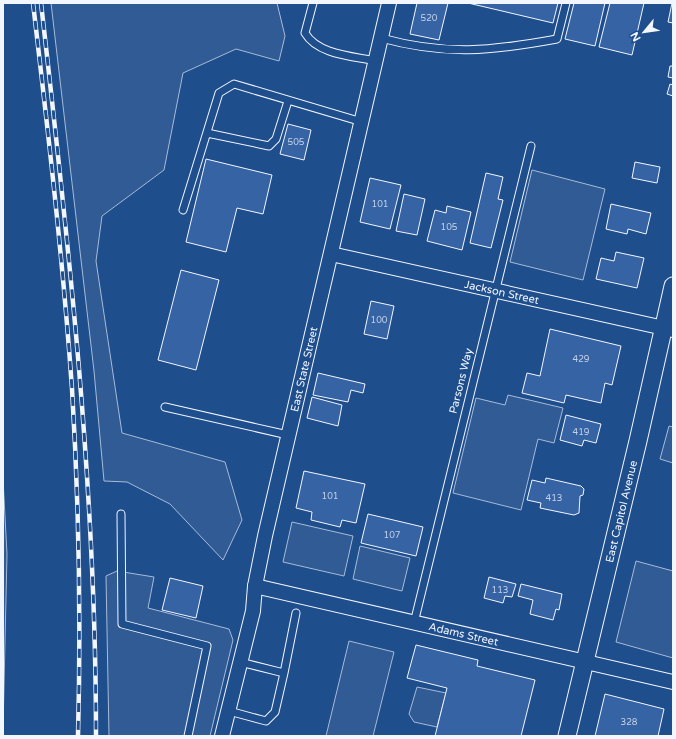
<svg xmlns="http://www.w3.org/2000/svg" width="676" height="739" font-family="'Varela Round',sans-serif">
	<rect width="100%" height="100%" fill="#1f4e8c"/>
	<path fill="#305b95" stroke="#a8bbd7" d="M51,3H277L285,36L279,61L236,49L183,73L164,170L102,216L96,261L122,433L225,462L242,520L223,560L170,504L127,482L104,481L94,371Z
		M532,170L605,189L583,280L510,262Z
		M508,395L563,408L554,443L538,439L521,510L453,493L476,398L505,405Z
		M669,426L673,427V463L660,459Z
		M3,479L7,554L3,730Z
		M292,522L353,536L344,576L283,562Z
		M360,546L410,558L402,591L353,579Z
		M636,561L673,571V658L616,642Z
		M117,571L154,577L148,608L229,629L233,640L210,736H109L106,576Z
		M349,641L394,652L373,736H326Z
		M417,687L446,693L437,727L414,722L409,714Z"/>
	<path fill="#3563a3" stroke="#f2f6ff" d="M417,3H448L439,40L410,34Z
		M468,3H558L553,23Z
		M574,3H605L595,46L565,39Z
		M610,3H644L632,55L599,47Z
		M672,3H673V23L668,22Z
		M670,66H673V78L668,77Z
		M670,84L673,85V96L667,94Z
		M288,124L311,130L304,160L280,154Z
		M206,159L272,175L263,214L237,208L226,252L186,242Z
		M635,162L660,167L657,183L632,178Z
		M486,173L503,177L498,199L503,200L491,248L470,243Z
		M370,178L401,185L390,229L360,222Z
		M404,194L425,199L417,235L396,231Z
		M611,204L651,213L646,234L628,229L627,234L606,229Z
		M447,206L471,212L462,250L427,241L435,210L446,213Z
		M616,252L644,258L637,288L596,279L601,258L614,261Z
		M181,270L219,280L196,370L158,360Z
		M371,301L394,306L387,339L364,334Z
		M550,329L621,346L612,385L605,383L601,403L566,395L564,403L522,393L527,373L540,376Z
		M318,373L365,384L363,393L351,390L348,402L313,395Z
		M312,397L342,405L338,426L307,418Z
		M566,415L601,424L596,443L584,440L582,446L560,440Z
		M304,471L365,484L356,523L342,520L340,527L311,520L312,512L296,508Z
		M546,478L581,486L584,489L583,495L580,496L579,513L574,515L540,508L541,503L527,500L532,480L545,483Z
		M368,514L423,527L416,556L361,543Z
		M489,577L516,584L512,597L505,596L503,603L484,598Z
		M170,578L203,586L196,618L162,610Z
		M521,584L562,594L559,610L556,609L553,620L530,614L533,600L518,596Z
		M416,645L478,660L477,666L535,680L521,736H435L447,688L407,678Z
		M605,694L664,709L658,736H595Z"/>
	<g fill="none" stroke-linecap="round" stroke-linejoin="round">
		<defs>
			<path id="service" d="M313,3L305,33C318,55 353,56 376,61
				M381,38C447,56 491,51 557,39L566,3
				M207,133L269,146L276,139L288,101
				M183,210L219,93L234,84L362,122
				M165,407L288,435
				M121,514L122,624L207,646L188,736
				M414,623L531,146
				M284,673L296,613
				M229,711L266,721L275,712L284,673L240,662"/>
			<g id="minor">
				<path id="s1" d="M331,254L673,330"/>
				<path id="s2" d="M255,586L673,682"/>
				<path id="s3" d="M222,736L253,611L255,586L265,536L389,3"/>
			</g>
			<g id="tertiary">
				<path id="s4" d="M567,736L638,441L673,286"/>
			</g>
		</defs>
		<use href="#service" stroke="#f2f6ff" stroke-width="9"/>
		<use href="#minor" stroke="#f2f6ff" stroke-width="16"/>
		<use href="#tertiary" stroke="#f2f6ff" stroke-width="19"/>
		<use href="#service" stroke="#1f4e8c" stroke-width="7"/>
		<use href="#minor" stroke="#1f4e8c" stroke-width="14"/>
		<use href="#tertiary" stroke="#1f4e8c" stroke-width="17"/>
		<defs>
			<path id="rail" d="M33,3C48,131 63,260 72,389C79,504 81,621 78,736
				M41,3C69,248 96,489 96,736"/>
		</defs>
		<use href="#rail" stroke="#f2f6ff" stroke-width="4.5"/>
		<use href="#rail" stroke="#1f4e8c" stroke-width="3" stroke-dasharray="9" stroke-linecap="butt"/>
	</g>
	<g text-anchor="middle" dominant-baseline="central" stroke-width="3" stroke-linejoin="round" paint-order="stroke">
		<g font-size="9" fill="#c3d1e8">
			<text x="429" y="18">520</text>
			<text x="296" y="142">505</text>
			<text x="380" y="204">101</text>
			<text x="449" y="227">105</text>
			<text x="379" y="320">100</text>
			<text x="581" y="359">429</text>
			<text x="581" y="432">419</text>
			<text x="330" y="496">101</text>
			<text x="554" y="498">413</text>
			<text x="392" y="535">107</text>
			<text x="500" y="590">113</text>
			<text x="629" y="722">328</text>
		</g>
		<g font-size="11" fill="#f2f6ff" stroke="#1f4e8c">
			<text stroke="none"><textPath href="#s1" startOffset="175">Jackson Street</textPath></text>
			<text stroke="none"><textPath href="#s3" startOffset="376">East State Street</textPath></text>
			<text transform="translate(461 381) rotate(-76)">Parsons Way</text>
			<text stroke="none"><textPath href="#s4" startOffset="231">East Capitol Avenue</textPath></text>
			<text stroke="none"><textPath href="#s2" startOffset="214">Adams Street</textPath></text>
		</g>
	</g>
	<rect width="676" height="739" fill="none" stroke="#f2f6ff" stroke-width="8"/>
	<g transform="translate(644 32) rotate(241)" stroke="#1f4e8c" stroke-width="3" paint-order="stroke">
	<path d="M0-3L7 15L0 10L-7 15Z" fill="#f2f6ff"/>
	<text y="-6" font-size="11" font-weight="bold" text-anchor="middle" fill="#f2f6ff">N</text>
	</g>
</svg>
